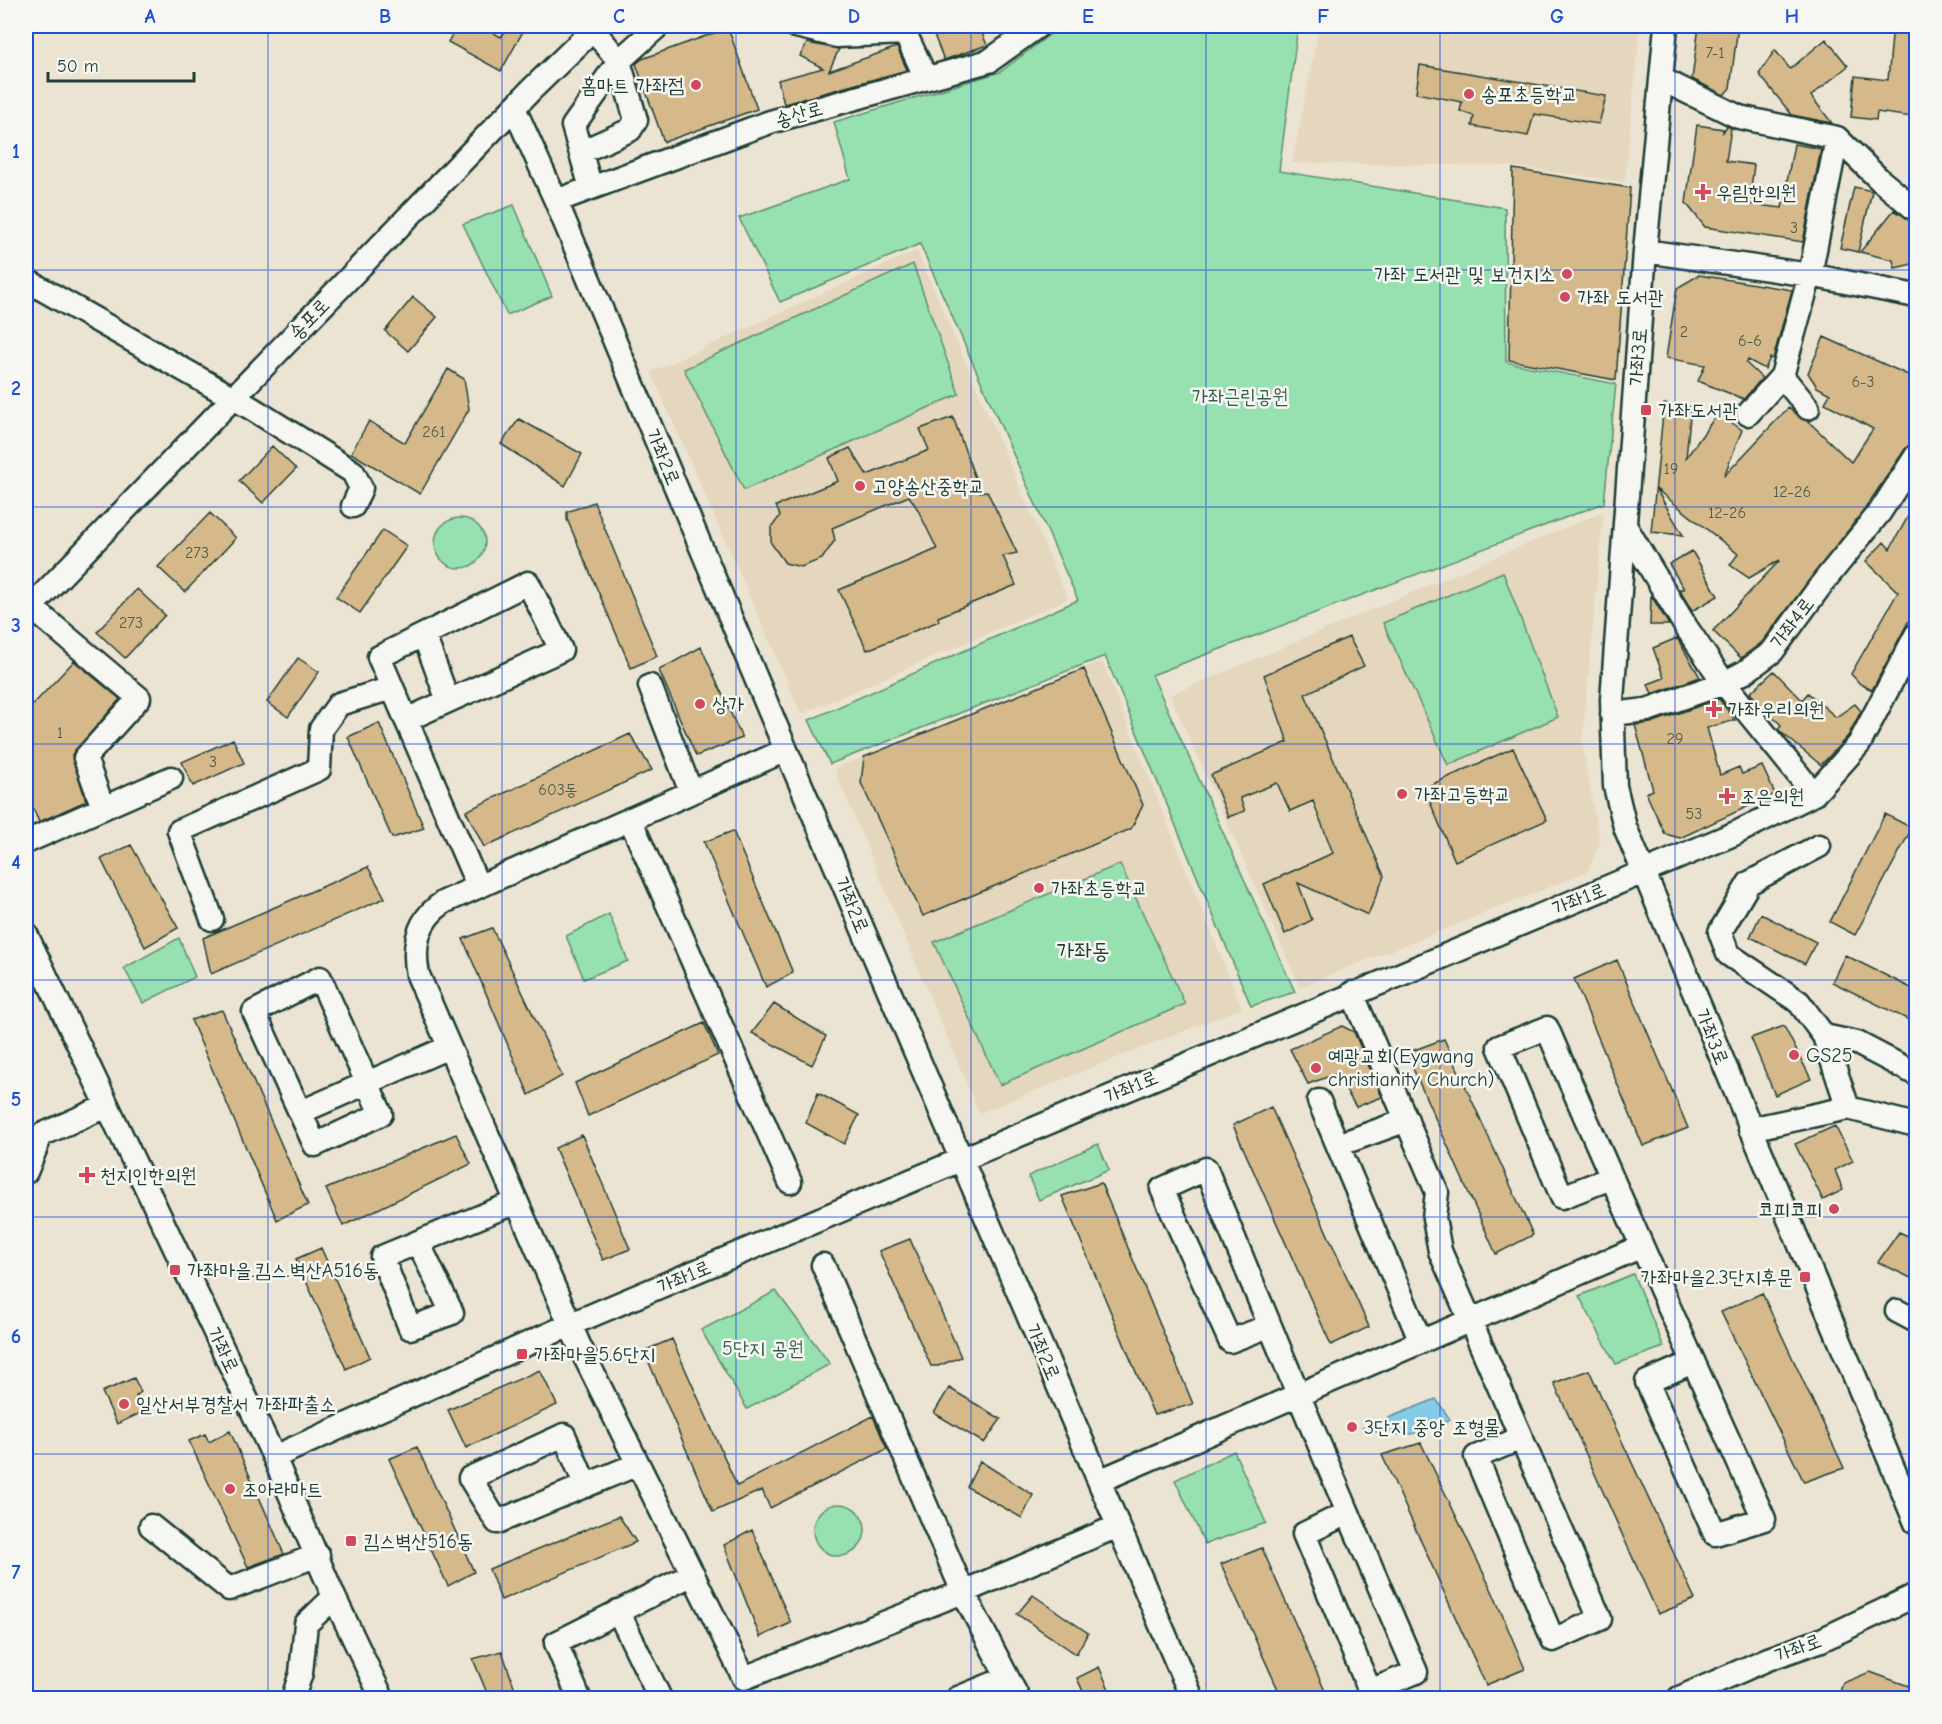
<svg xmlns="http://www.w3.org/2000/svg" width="1942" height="1724" font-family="'Comic Neue','Poor Story',sans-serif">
	<rect width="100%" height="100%" fill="#ece4d3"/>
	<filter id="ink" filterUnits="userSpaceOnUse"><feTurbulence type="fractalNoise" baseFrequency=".0167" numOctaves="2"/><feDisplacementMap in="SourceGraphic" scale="12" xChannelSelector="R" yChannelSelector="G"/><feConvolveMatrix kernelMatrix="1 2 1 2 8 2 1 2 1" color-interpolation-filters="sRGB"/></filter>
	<g filter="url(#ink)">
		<path fill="#e5d7bd" d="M1319,26H1640L1625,182L1510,166L1292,163Z
			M917,250L1068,599L801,714L651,372Z
			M1604,511L1582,743L1600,844L1587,872L1300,987L1170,695Z
			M1102,661L1242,1008L979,1113L834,769Z"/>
		<path fill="#97e0af" stroke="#5b8e72" stroke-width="1.5" d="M1061,26H1298L1279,171L1505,208L1506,362L1616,384L1604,503L1152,675L1295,992L1251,1006L1105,656L830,764L809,720L1078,600L920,244L780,302L739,218L850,179L834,122L1000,72Z
			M514,205L552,296L507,315L463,224Z
			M913,264L959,394L744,490L684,369Z
			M435 543a25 25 0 1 1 50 0a25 25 0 1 1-50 0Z
			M1503,572L1558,717L1448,765L1383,623Z
			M1120,864L1185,1004L1000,1085L934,942Z
			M609,914L628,961L584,979L566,936Z
			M179,938L195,977L143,1003L124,968Z
			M1098,1144L1109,1170L1039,1200L1028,1176Z
			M1633,1274L1664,1347L1616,1364L1579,1296Z
			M776,1291L830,1364L747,1409L701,1330Z
			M1234,1451L1266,1523L1205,1544L1175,1480Z
			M813 1530a26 26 0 1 1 52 0a26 26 0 1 1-52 0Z"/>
		<path fill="#85cae6" stroke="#5c929f" stroke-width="1.5" d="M1436,1399L1450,1419C1422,1438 1395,1438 1363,1428Z"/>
		<path fill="#d5b98a" stroke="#1f3d34" stroke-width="1.5" d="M457,26H481L501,37L508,26H526L501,71L448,42Z
			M943,26H979L987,45L944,60L932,30Z
			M1699,26H1738L1730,88L1724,95L1692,79Z
			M1893,26H1917V83L1912,117L1877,112L1876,120L1851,117L1855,76L1888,80Z
			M728,28L757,109L664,142L636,64L642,59Z
			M1826,39L1848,66L1811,96L1832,123L1792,115L1759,74L1775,50L1790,69Z
			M807,43L839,49L829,71L897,47L907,70L784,104L778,80L823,68L800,56Z
			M1420,65L1606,96L1599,124L1534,114L1528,136L1472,126L1474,116L1460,111L1462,102L1416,93Z
			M1697,125L1723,129V132L1727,126L1731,128L1726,161L1754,165L1749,204L1782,208L1794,144L1821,149L1803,242L1705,227L1686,203Z
			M1513,169L1630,188L1616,380L1509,360Z
			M1854,187L1872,191L1858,252L1840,248Z
			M1894,210L1917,224V263L1895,268L1893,260L1860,252Z
			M1699,275L1792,290L1773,359L1770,358L1765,369L1748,360L1746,363L1762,378L1744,399L1698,381L1705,365L1666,358L1677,288Z
			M413,297L437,317L408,351L385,331Z
			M1824,337L1917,379V441L1905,449L1864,510L1762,642L1741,658L1713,631L1780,560L1749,578L1730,565L1738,554L1656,489L1683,535L1651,532L1664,404L1691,407L1686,458L1718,413L1742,430L1724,476L1788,408L1808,421L1851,462L1873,429L1825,403L1830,394L1817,387L1808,373Z
			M448,369L464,379L469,409L420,494L351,453L369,421L405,443Z
			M953,417L980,492L987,491L1017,553L1003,556L1016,585L938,617L939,621L867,650L839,590L937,549L917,508L909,496L832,528L835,540L822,559L801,567L785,563L771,543V528L780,516L776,506L838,481L829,458L850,448L867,475L929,450L920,429Z
			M519,419L582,454L565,486L501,444Z
			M272,446L296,469L263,503L239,481Z
			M1917,500V605L1872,690L1860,684L1851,674L1898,592L1866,561L1884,542L1890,549Z
			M594,502L657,656L631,668L567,519V512Z
			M210,513L236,538L185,592L158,567Z
			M383,530L407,546L360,613L336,597Z
			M1692,551L1718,596L1692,611L1679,589H1684L1669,564Z
			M137,589L165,615L125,658L97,632Z
			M1651,595L1669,625H1650Z
			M1349,637L1364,666L1305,694L1384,876L1368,915L1298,883L1312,920L1285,934L1264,884L1333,853L1313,801L1290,811L1277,783L1240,798L1245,811L1228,817L1211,775L1288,742L1264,675Z
			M1677,638L1700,677L1652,694L1648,684L1664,678L1653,648Z
			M701,647L742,738L696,756L659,670Z
			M298,658L319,672L288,717L267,702Z
			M74,661L120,699L72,755L86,801L39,822L26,793V712Z
			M1084,669L1143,805L1131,829L923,916L861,783L864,757Z
			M1774,671L1802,700L1808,693L1836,717L1855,704L1861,711L1848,736L1821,765L1782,733L1778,729L1781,725L1750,693Z
			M1719,699L1735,720L1707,728L1720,775L1739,767L1742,774L1762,766L1775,794L1680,838L1665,834L1646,793L1653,790L1635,725L1651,723Z
			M379,723L424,828L392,838L348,737Z
			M630,734L652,770L484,847L466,811Z
			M233,739L244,763L193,786L182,762Z
			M1513,748L1547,820L1455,861L1424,788Z
			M1885,814L1912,828L1855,935L1830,922Z
			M733,831L793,973L766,987L704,842Z
			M131,845L178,928L145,947L101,859Z
			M368,867L385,898L211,974L203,938Z
			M1761,914L1816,942L1805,964L1750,937Z
			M492,928L562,1076L529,1095L463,939Z
			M1845,955L1917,991V1024L1832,982Z
			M1617,960L1688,1128L1643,1146L1574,979Z
			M774,1004L826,1036L812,1065L752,1033Z
			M222,1010L308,1205L277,1220L191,1020Z
			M704,1023L718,1055L588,1116L575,1083Z
			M1342,1026L1354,1032L1382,1097L1356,1107L1336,1074L1308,1084L1290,1049Z
			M1784,1026L1811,1079L1775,1095L1751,1038Z
			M1444,1039L1533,1235L1496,1254L1406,1053Z
			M818,1093L859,1115L844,1144L806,1123Z
			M1271,1107L1369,1327L1331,1345L1233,1125Z
			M1835,1126L1853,1161L1835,1170L1843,1190L1823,1200L1795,1144Z
			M456,1134L471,1164L343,1226L326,1189Z
			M582,1135L630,1249L603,1260L555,1148Z
			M1101,1183L1193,1404L1154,1415L1062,1196Z
			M1899,1232L1917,1240V1281L1878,1262Z
			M910,1239L961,1357L938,1366H931L879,1251Z
			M321,1248L370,1357L346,1369L296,1259Z
			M1762,1293L1844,1468L1804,1482L1721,1312Z
			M672,1339L737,1486L873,1416L887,1449L770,1508L762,1490L713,1512L644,1351Z
			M540,1370L557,1405L466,1448L448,1410Z
			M1589,1370L1695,1599L1658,1614L1554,1383Z
			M134,1378L141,1392L136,1396L143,1412L117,1424L102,1392Z
			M949,1388L1001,1419L984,1443L934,1413Z
			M230,1431L284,1554L248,1567L189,1441L205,1434L209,1442Z
			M1421,1443L1493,1593L1525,1669L1486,1685L1382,1455Z
			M417,1447L474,1572L448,1586L389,1459Z
			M980,1461L1033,1495L1022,1518L967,1487Z
			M619,1516L636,1542L501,1600L489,1569Z
			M752,1530L791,1623L760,1637L724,1545Z
			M1262,1548L1321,1682L1328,1698H1282L1221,1564Z
			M1033,1595L1088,1633L1076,1654L1017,1614Z
			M502,1651L518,1698H489L473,1659Z
			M1099,1667L1113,1698H1086L1077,1678Z
			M1870,1672L1917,1689V1698H1838L1843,1683Z"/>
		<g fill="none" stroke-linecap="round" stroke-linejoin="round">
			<defs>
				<path id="minor" d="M796,26L837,36L905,33L926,78
					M1666,26L1645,251L1612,700L1615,786L1625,827L1916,1523
					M1661,79L1739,117L1837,138L1880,180L1916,210
					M515,110L556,201L786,750L1192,1698
					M581,152L630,130L636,120L619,61L590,26
					M591,188L573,126L619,61L658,26
					M556,201L770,122L989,61L1038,26
					M1645,251L1810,275L1916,296
					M26,280L251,408L353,472L361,488L353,506
					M1782,376L1808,408
					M1748,414L1782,376L1810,275L1837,138
					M1627,529L1686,627L1724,683L1814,794
					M31,607L139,698L85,758L103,808
					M26,612L531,90L597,26
					M424,635L448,701
					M650,686L691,792
					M1612,714L1647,710L1724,683L1745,672L1772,652L1824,581L1880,512L1916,456
					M406,720L561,650L528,583L379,657L478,886
					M786,750L444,902C418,919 412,944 418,975L579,1345L744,1678L963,1592L1118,1526
					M630,819L790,1182
					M26,842L171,778
					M1819,846L1749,883L1720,932L1728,954L1799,1002L1824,1036L1848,1108
					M212,919L179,831L319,769L321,729L339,704L392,688
					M26,934L274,1457L334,1597L382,1698
					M320,978L381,1114L315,1145L254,1012Z
					M1352,993L1437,1192L1434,1218L1440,1251L1600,1619L1553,1640L1476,1457L1521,1438
					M1824,1036L1857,1043L1916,1074
					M1319,1101L1421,1342
					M301,1112L449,1047
					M1750,1129L1848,1108L1916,1125
					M1338,1145L1407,1120
					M26,1172L41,1135L107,1106
					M1611,1178L1562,1197L1499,1047L1547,1028C1617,1192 1690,1355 1764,1519L1715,1534L1647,1382L1693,1362
					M418,1242L452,1313L410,1328L382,1257L516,1202
					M823,1265L963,1592L1018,1698
					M1897,1311L1916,1321
					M1269,1326L1230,1341L1162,1189L1206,1169C1274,1338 1344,1505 1416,1672L1370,1691L1304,1534L1347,1513
					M274,1457L583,1319L1736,833L1814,794L1826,781L1859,744L1916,635
					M1099,1481L1640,1247
					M586,1486L564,1435L470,1478L497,1522L638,1464
					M151,1526L229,1589L318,1555
					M618,1611L660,1698
					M293,1698L301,1673L306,1624L334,1597
					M579,1698L556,1643L693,1574
					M958,1698L1007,1678
					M1679,1698L1768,1659L1819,1641L1916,1595"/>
			</defs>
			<use href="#minor" stroke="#1f3d34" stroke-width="27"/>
			<use href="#minor" stroke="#f6f6f2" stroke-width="22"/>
		</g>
	</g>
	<path fill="none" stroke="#1d4ed8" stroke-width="1.5" stroke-opacity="0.55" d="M268,26V1698M502,26V1698M736,26V1698M971,26V1698M1206,26V1698M1440,26V1698M1675,26V1698M26,270H1916M26,507H1916M26,744H1916M26,980H1916M26,1217H1916M26,1454H1916"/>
	<g fill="#d1495b" stroke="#f6f6f2" stroke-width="2">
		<circle cx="696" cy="85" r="6"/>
		<circle cx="1469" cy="94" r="6"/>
		<path d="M1700 183h6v6h6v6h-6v6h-6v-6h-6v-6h6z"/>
		<circle cx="1567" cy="274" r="6"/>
		<circle cx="1565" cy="297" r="6"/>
		<rect x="1640" y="404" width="12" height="12" rx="3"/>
		<circle cx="860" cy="486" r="6"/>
		<circle cx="700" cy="704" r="6"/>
		<path d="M1711 700h6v6h6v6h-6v6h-6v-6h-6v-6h6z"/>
		<circle cx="1402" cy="794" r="6"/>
		<path d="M1724 787h6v6h6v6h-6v6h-6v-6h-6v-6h6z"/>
		<circle cx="1039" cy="888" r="6"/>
		<circle cx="1794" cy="1055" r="6"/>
		<circle cx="1316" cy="1068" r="6"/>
		<path d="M84 1166h6v6h6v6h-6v6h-6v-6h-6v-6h6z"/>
		<circle cx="1834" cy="1209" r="6"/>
		<rect x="169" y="1264" width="12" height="12" rx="3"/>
		<rect x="1799" y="1271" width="12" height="12" rx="3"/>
		<rect x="516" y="1348" width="12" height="12" rx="3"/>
		<circle cx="124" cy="1404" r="6"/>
		<circle cx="1352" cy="1427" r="6"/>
		<circle cx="230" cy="1489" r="6"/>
		<rect x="345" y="1535" width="12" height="12" rx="3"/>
	</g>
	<g text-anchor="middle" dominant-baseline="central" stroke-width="5" stroke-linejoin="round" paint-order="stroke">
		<g font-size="16" fill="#4c5c4a">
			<text x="1715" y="53">7-1</text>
			<text x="1794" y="228">3</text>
			<text x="1684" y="332">2</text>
			<text x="1750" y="341">6-6</text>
			<text x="1863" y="382">6-3</text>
			<text x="434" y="432">261</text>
			<text x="1671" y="469">19</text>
			<text x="1792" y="492">12-26</text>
			<text x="1727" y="513">12-26</text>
			<text x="197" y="553">273</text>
			<text x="131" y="623">273</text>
			<text x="60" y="733">1</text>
			<text x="1675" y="739">29</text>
			<text x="213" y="762">3</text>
			<text x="558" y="790">603동</text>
			<text x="1694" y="814">53</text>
		</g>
		<g font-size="20" fill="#1f3d34" stroke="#f6f6f2" text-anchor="start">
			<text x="684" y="85" text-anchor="end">홈마트 가좌점</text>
			<text x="1481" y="94">송포초등학교</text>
			<text x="1716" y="192">우림한의원</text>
			<text x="1555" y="274" text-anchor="end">가좌 도서관 및 보건지소</text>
			<text x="1577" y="297">가좌 도서관</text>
			<text x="1658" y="410">가좌도서관</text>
			<text x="872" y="486">고양송산중학교</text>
			<text x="712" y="704">상가</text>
			<text x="1728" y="709">가좌우리의원</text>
			<text x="1414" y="794">가좌고등학교</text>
			<text x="1740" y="796">조은의원</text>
			<text x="1051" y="888">가좌초등학교</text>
			<text x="1806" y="1055">GS25</text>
			<text x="1328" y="1056">예광교회(Eygwang<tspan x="1328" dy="23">christianity Church)</tspan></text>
			<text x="100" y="1175">천지인한의원</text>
			<text x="1822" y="1209" text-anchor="end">코피코피</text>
			<text x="187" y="1270">가좌마을.킴스.벽산A516동</text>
			<text x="1793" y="1277" text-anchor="end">가좌마을2.3단지후문</text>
			<text x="534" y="1354">가좌마을5.6단지</text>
			<text x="136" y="1404">일산서부경찰서 가좌파출소</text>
			<text x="1364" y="1427">3단지 중앙 조형물</text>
			<text x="242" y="1489">조아라마트</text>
			<text x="363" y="1541">킴스벽산516동</text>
		</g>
		<g font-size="20" fill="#1f3d34" stroke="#f6f6f2">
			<text transform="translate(799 114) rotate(-16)">송산로</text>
			<text transform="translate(309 319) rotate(-46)">송포로</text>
			<text transform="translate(1638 357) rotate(-86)">가좌3로</text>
			<text transform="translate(663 457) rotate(67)">가좌2로</text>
			<text transform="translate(1792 623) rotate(-53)">가좌4로</text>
			<text transform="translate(1579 899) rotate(-22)">가좌1로</text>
			<text transform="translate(852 905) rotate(67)">가좌2로</text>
			<text transform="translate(1712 1037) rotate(68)">가좌3로</text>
			<text transform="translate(1131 1087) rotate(-23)">가좌1로</text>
			<text transform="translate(684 1277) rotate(-23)">가좌1로</text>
			<text transform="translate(223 1350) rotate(64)">가좌로</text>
			<text transform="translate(1043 1352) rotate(67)">가좌2로</text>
			<text transform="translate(1798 1648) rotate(-21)">가좌로</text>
		</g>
		<g font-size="20" fill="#375e4d" stroke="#f6f6f2">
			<text x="1240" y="396">가좌근린공원</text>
			<text x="763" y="1348">5단지 공원</text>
		</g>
		<g font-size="22" fill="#1f3d34" stroke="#f6f6f2">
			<text x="1083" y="951">가좌동</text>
		</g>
	</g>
	<rect width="1942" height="1724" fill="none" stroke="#f6f6f2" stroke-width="66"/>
	<path d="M48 72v9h146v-9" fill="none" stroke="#1f3d34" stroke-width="3"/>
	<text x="57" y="72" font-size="18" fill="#1f3d34" stroke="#f6f6f2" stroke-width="4.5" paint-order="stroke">50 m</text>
	<rect x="33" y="33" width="1876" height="1658" fill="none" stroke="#1d4ed8" stroke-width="2"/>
	<g font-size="20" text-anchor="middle" font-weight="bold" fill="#1d4ed8">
		<text x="150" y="23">A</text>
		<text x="385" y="23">B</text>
		<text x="619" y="23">C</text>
		<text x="854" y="23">D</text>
		<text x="1088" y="23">E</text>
		<text x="1323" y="23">F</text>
		<text x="1557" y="23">G</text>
		<text x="1792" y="23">H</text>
		<text x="16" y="158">1</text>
		<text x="16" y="395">2</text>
		<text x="16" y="632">3</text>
		<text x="16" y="869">4</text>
		<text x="16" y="1106">5</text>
		<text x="16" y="1343">6</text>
		<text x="16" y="1579">7</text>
	</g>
</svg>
